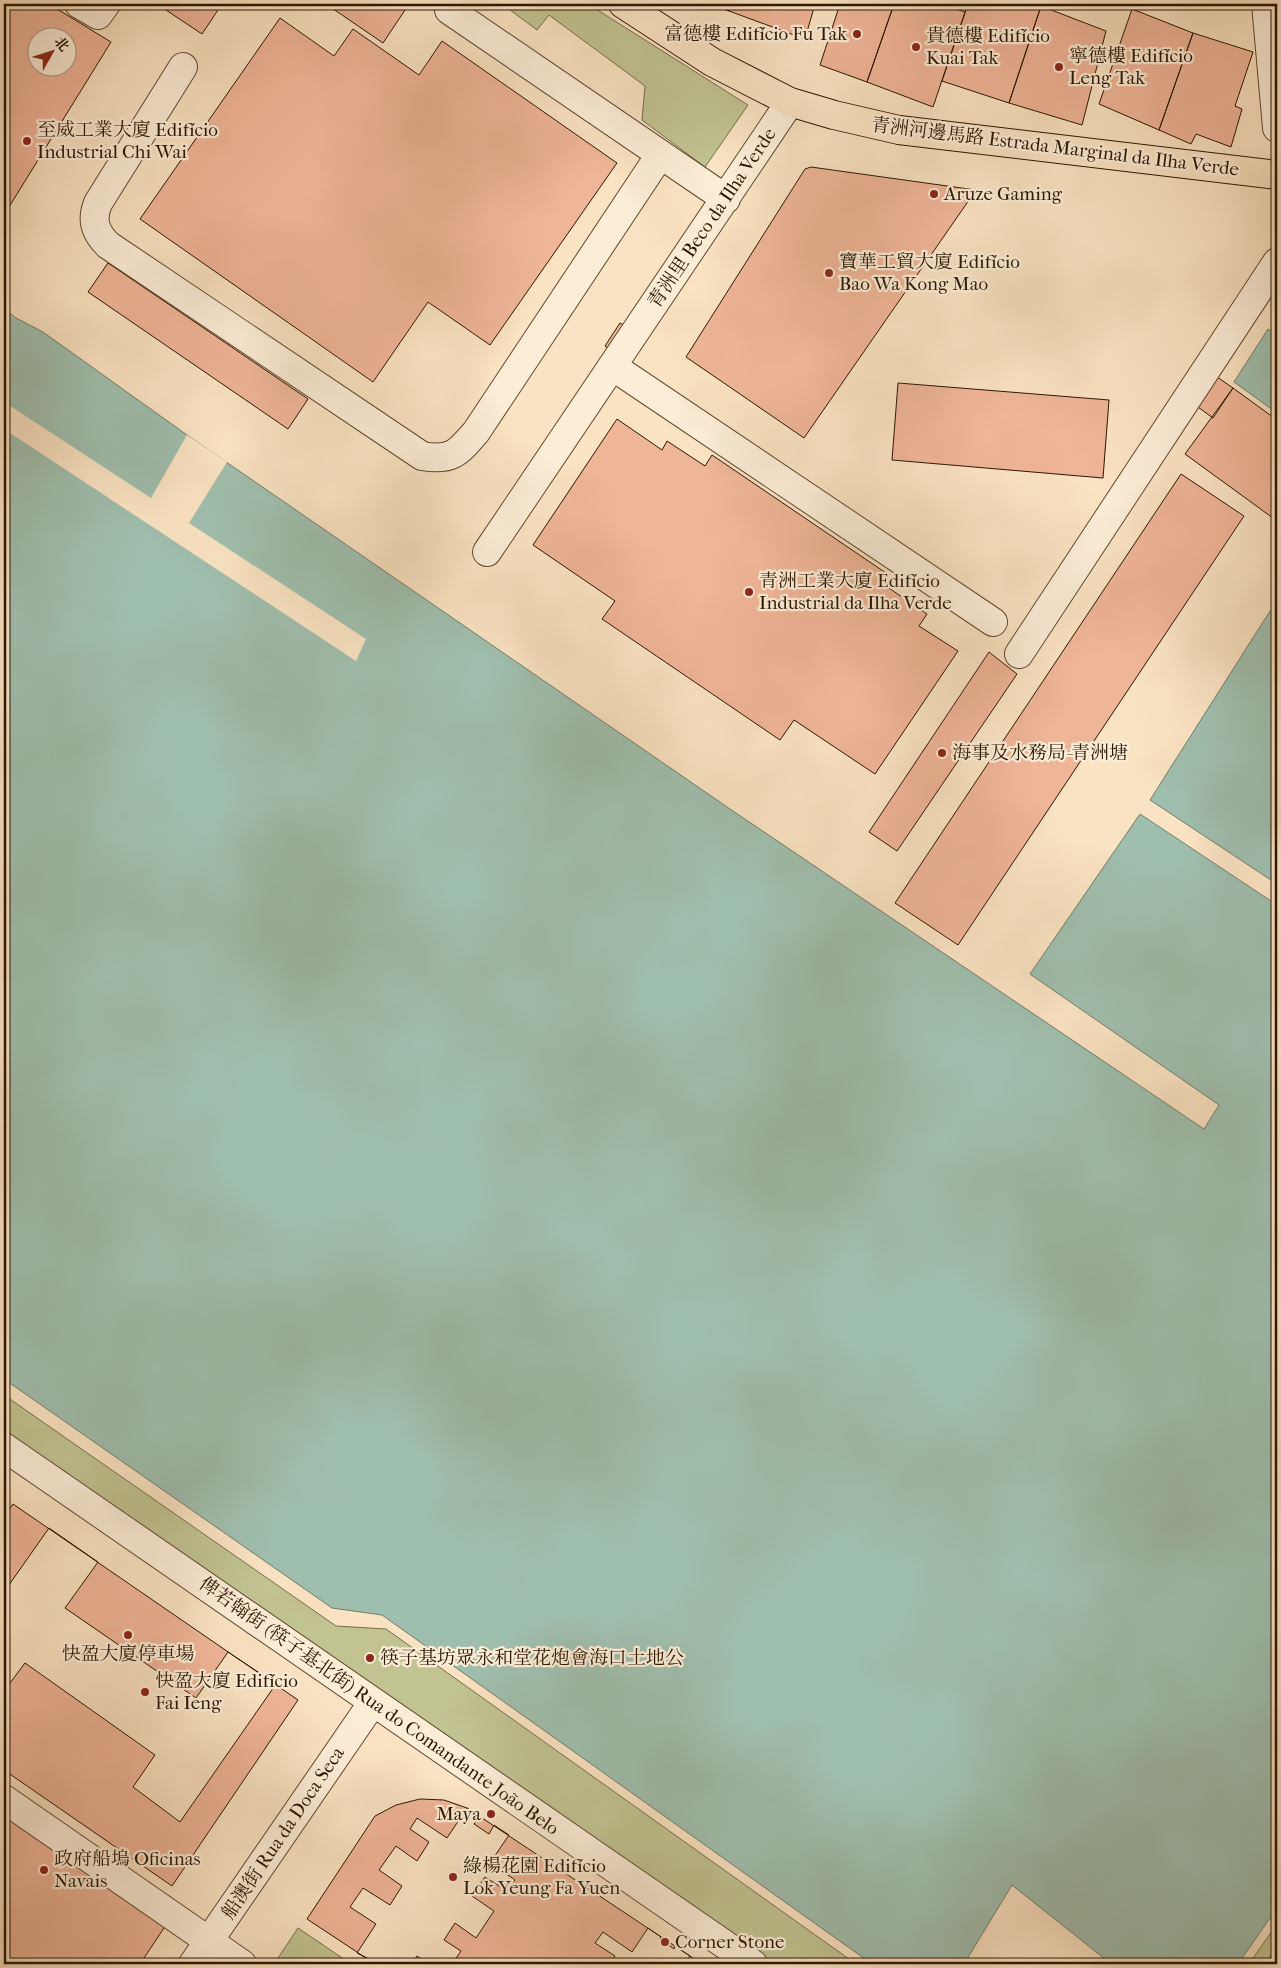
<svg xmlns="http://www.w3.org/2000/svg" width="1281" height="1968" font-family="'IM FELL French Canon','Noto Serif SC',serif">
	<rect width="100%" height="100%" fill="#fae3c2"/>
	<filter id="stains"><feTurbulence type="fractalNoise" baseFrequency=".004" numOctaves="4"/><feColorMatrix values="0 0 0 0 .2 0 0 0 0 .09 0 0 0 0 .02 0 0 0 .5 -.17"/></filter>
	<radialGradient id="worn" r=".72"><stop offset=".6" stop-color="#630" stop-opacity="0"/><stop offset="1" stop-color="#630" stop-opacity=".3"/></radialGradient>
	<path fill="#c1c391" stroke="#766d48" d="M502,4H588L748,105L705,167L642,120L645,86L549,15L537,30Z
		M4,1395L336,1626L386,1629L856,1964H770L4,1432Z
		M1277,1924V1964H1249Z
		M298,1928L351,1964H274Z"/>
	<path fill="#9fbfae" stroke="#717c68" d="M4,309L16,318L43,332L187,435L730,809L1204,1129L1219,1105L1030,974L1140,814L1277,905V1908L1238,1964H1110L1100,1955L1012,1885L964,1964H872L382,1615L332,1608L4,1379Z
		M1268,329L1277,335V413L1234,382Z
		M1277,600V884L1150,800Z"/>
	<path fill="#fae3c2" d="M4,402L151,498L187,435L227,462L189,523L366,639L356,661L4,429Z"/>
	<path fill="#efb597" stroke="#2c1700" fill-rule="evenodd" d="M4,4H49L111,42L4,215ZM38,38H68V68H38Z
		M157,4H222L202,34Z
		M326,4H409L383,43Z
		M707,4H731L729,11Z
		M731,4H815L805,39L729,11Z
		M840,4H894L867,82L820,65Z
		M894,4H941L965,12L933,107L867,82Z
		M968,4H1035L1041,6L1009,103L942,81Z
		M1041,6L1106,31L1082,125L1009,103Z
		M1132,9L1193,33L1159,130L1099,104Z
		M280,18L334,56L353,29L419,75L442,41L617,163L490,345L428,302L373,382L140,219Z
		M1193,33L1253,52L1235,106L1242,109L1231,147L1196,134L1191,144L1159,130Z
		M811,167L976,190L804,438L686,357L805,169Z
		M108,263L308,399L288,429L88,292Z
		M620,323L634,331L618,355L605,346Z
		M1210,372L1233,388L1213,418L1191,402Z
		M898,383L1109,400L1103,478L892,460Z
		M1233,388L1277,420V521L1185,454Z
		M617,419L662,450L667,441L705,466L712,455L889,575L883,584L927,614L919,626L958,651L875,774L794,720L780,740L602,619L615,601L533,545Z
		M1181,474L1244,516L958,945L895,903Z
		M989,652L1017,674L897,851L869,832Z
		M13,1504L298,1700L172,1886L4,1770V1517Z
		M49,1528L98,1562L65,1608L196,1698L228,1652L276,1684L180,1822L133,1787L155,1755L25,1663L4,1691V1592Z
		M420,1799L444,1800L467,1808L702,1964H375L307,1919L375,1816L396,1805Z
		M467,1808L480,1816L474,1824L489,1834L494,1825L509,1835L490,1863L515,1880L507,1891L485,1877L472,1896L494,1911L476,1938L455,1923L444,1940L461,1951L452,1964H429L417,1956L411,1964H379L357,1953L376,1924L350,1907L363,1888L390,1905L402,1886L379,1870L396,1846L417,1861L429,1842L410,1829L417,1818L447,1838Z
		M4,1815L166,1925L140,1964H4Z
		M648,1928L661,1937L660,1939L674,1949L675,1946L690,1956L684,1964H609L615,1956L595,1943L603,1932L632,1952Z"/>
	<g fill="none" stroke-linecap="round" stroke-linejoin="round">
		<defs>
			<path id="minor" d="M79,4L98,15L106,4
				M1266,4L1277,128
				M449,10L726,199
				M183,67L98,203C91,220 95,232 108,245L422,456C451,461 457,454 476,432L660,155
				M612,366L993,622
				M487,552L790,102
				M1019,654L1277,262
				M4,1447L753,1964
				M4,1799L242,1964
				M193,1964L373,1702"/>
			<path id="major" d="M623,4L712,62L790,102L834,115L899,130L1277,175"/>
		</defs>
		<use href="#minor" stroke="#604a30" stroke-width="30"/>
		<use href="#major" stroke="#2c1700" stroke-width="30"/>
		<path stroke="#2c1700" stroke-width="3" stroke-dasharray="4 2.5" stroke-linecap="butt" d="M1267,1964L1277,1949"/>
		<use href="#minor" stroke="#fcedd7" stroke-width="28"/>
		<use href="#major" stroke="#fae3c2" stroke-width="28"/>
	</g>
	<g fill="#8f2418" stroke="#fcedd7" stroke-width="2">
		<circle cx="857" cy="34" r="5"/>
		<circle cx="916" cy="47" r="5"/>
		<circle cx="1059" cy="67" r="5"/>
		<circle cx="27" cy="141" r="5"/>
		<circle cx="934" cy="194" r="5"/>
		<circle cx="829" cy="273" r="5"/>
		<circle cx="749" cy="592" r="5"/>
		<circle cx="942" cy="753" r="5"/>
		<circle cx="128" cy="1635" r="5"/>
		<circle cx="370" cy="1658" r="5"/>
		<circle cx="145" cy="1692" r="5"/>
		<circle cx="491" cy="1814" r="5"/>
		<circle cx="44" cy="1870" r="5"/>
		<circle cx="453" cy="1877" r="5"/>
		<circle cx="665" cy="1942" r="5"/>
	</g>
	<g text-anchor="middle" dominant-baseline="central" stroke-width="4.5" stroke-linejoin="round" paint-order="stroke">
		<g font-size="19" fill="#2c1700" stroke="#fcedd7" text-anchor="start">
			<text x="847" y="34" text-anchor="end">富德樓 Edifício Fu Tak</text>
			<text x="926" y="36">貴德樓 Edifício<tspan x="926" dy="22">Kuai Tak</tspan></text>
			<text x="1069" y="56">寧德樓 Edifício<tspan x="1069" dy="22">Leng Tak</tspan></text>
			<text x="37" y="130">至威工業大廈 Edifício<tspan x="37" dy="22">Industrial Chi Wai</tspan></text>
			<text x="944" y="194">Aruze Gaming</text>
			<text x="839" y="262">寶華工貿大廈 Edifício<tspan x="839" dy="22">Bao Wa Kong Mao</tspan></text>
			<text x="759" y="581">青洲工業大廈 Edifício<tspan x="759" dy="22">Industrial da Ilha Verde</tspan></text>
			<text x="952" y="753">海事及水務局-青洲塘</text>
			<text x="128" y="1654" text-anchor="middle">快盈大廈停車場</text>
			<text x="380" y="1658">筷子基坊眾永和堂花炮會海口土地公</text>
			<text x="155" y="1681">快盈大廈 Edifício<tspan x="155" dy="22">Fai Ieng</tspan></text>
			<text x="481" y="1814" text-anchor="end">Maya</text>
			<text x="54" y="1859">政府船塢 Oficinas<tspan x="54" dy="22">Navais</tspan></text>
			<text x="463" y="1866">綠楊花園 Edifício<tspan x="463" dy="22">Lok Yeung Fa Yuen</tspan></text>
			<text x="675" y="1942">Corner Stone</text>
		</g>
		<g font-size="19" fill="#2c1700" stroke="#fcedd7">
			<text transform="translate(1055 147) rotate(7)">青洲河邊馬路 Estrada Marginal da Ilha Verde</text>
			<text transform="translate(712 218) rotate(-56)">青洲里 Beco da Ilha Verde</text>
			<text transform="translate(379 1706) rotate(35)">俾若翰街 (筷子基北街) Rua do Comandante João Belo</text>
			<text transform="translate(283 1833) rotate(-56)">船澳街 Rua da Doca Seca</text>
		</g>
	</g>
	<rect width="1281" height="1968" fill="none" stroke="#fae3c2" stroke-width="20"/>
	<rect x="5" y="5" width="1271" height="1958" fill="none" stroke="#2c1700" stroke-width="2.5"/>
	<rect x="10" y="10" width="1261" height="1948" fill="none" stroke="#2c1700"/>
	<g transform="translate(52 52) rotate(51)"><circle r="24" fill="#fcedd7" stroke="#a99781"/>
	<path d="M0-4L9 19L0 12L-9 19Z" fill="#8f2418"/>
	<text y="-8" font-size="14" font-weight="bold" text-anchor="middle" fill="#2c1700">北</text>
	</g>
	<rect width="100%" height="100%" filter="url(#stains)"/>
	<rect width="100%" height="100%" fill="url(#worn)"/>
</svg>
